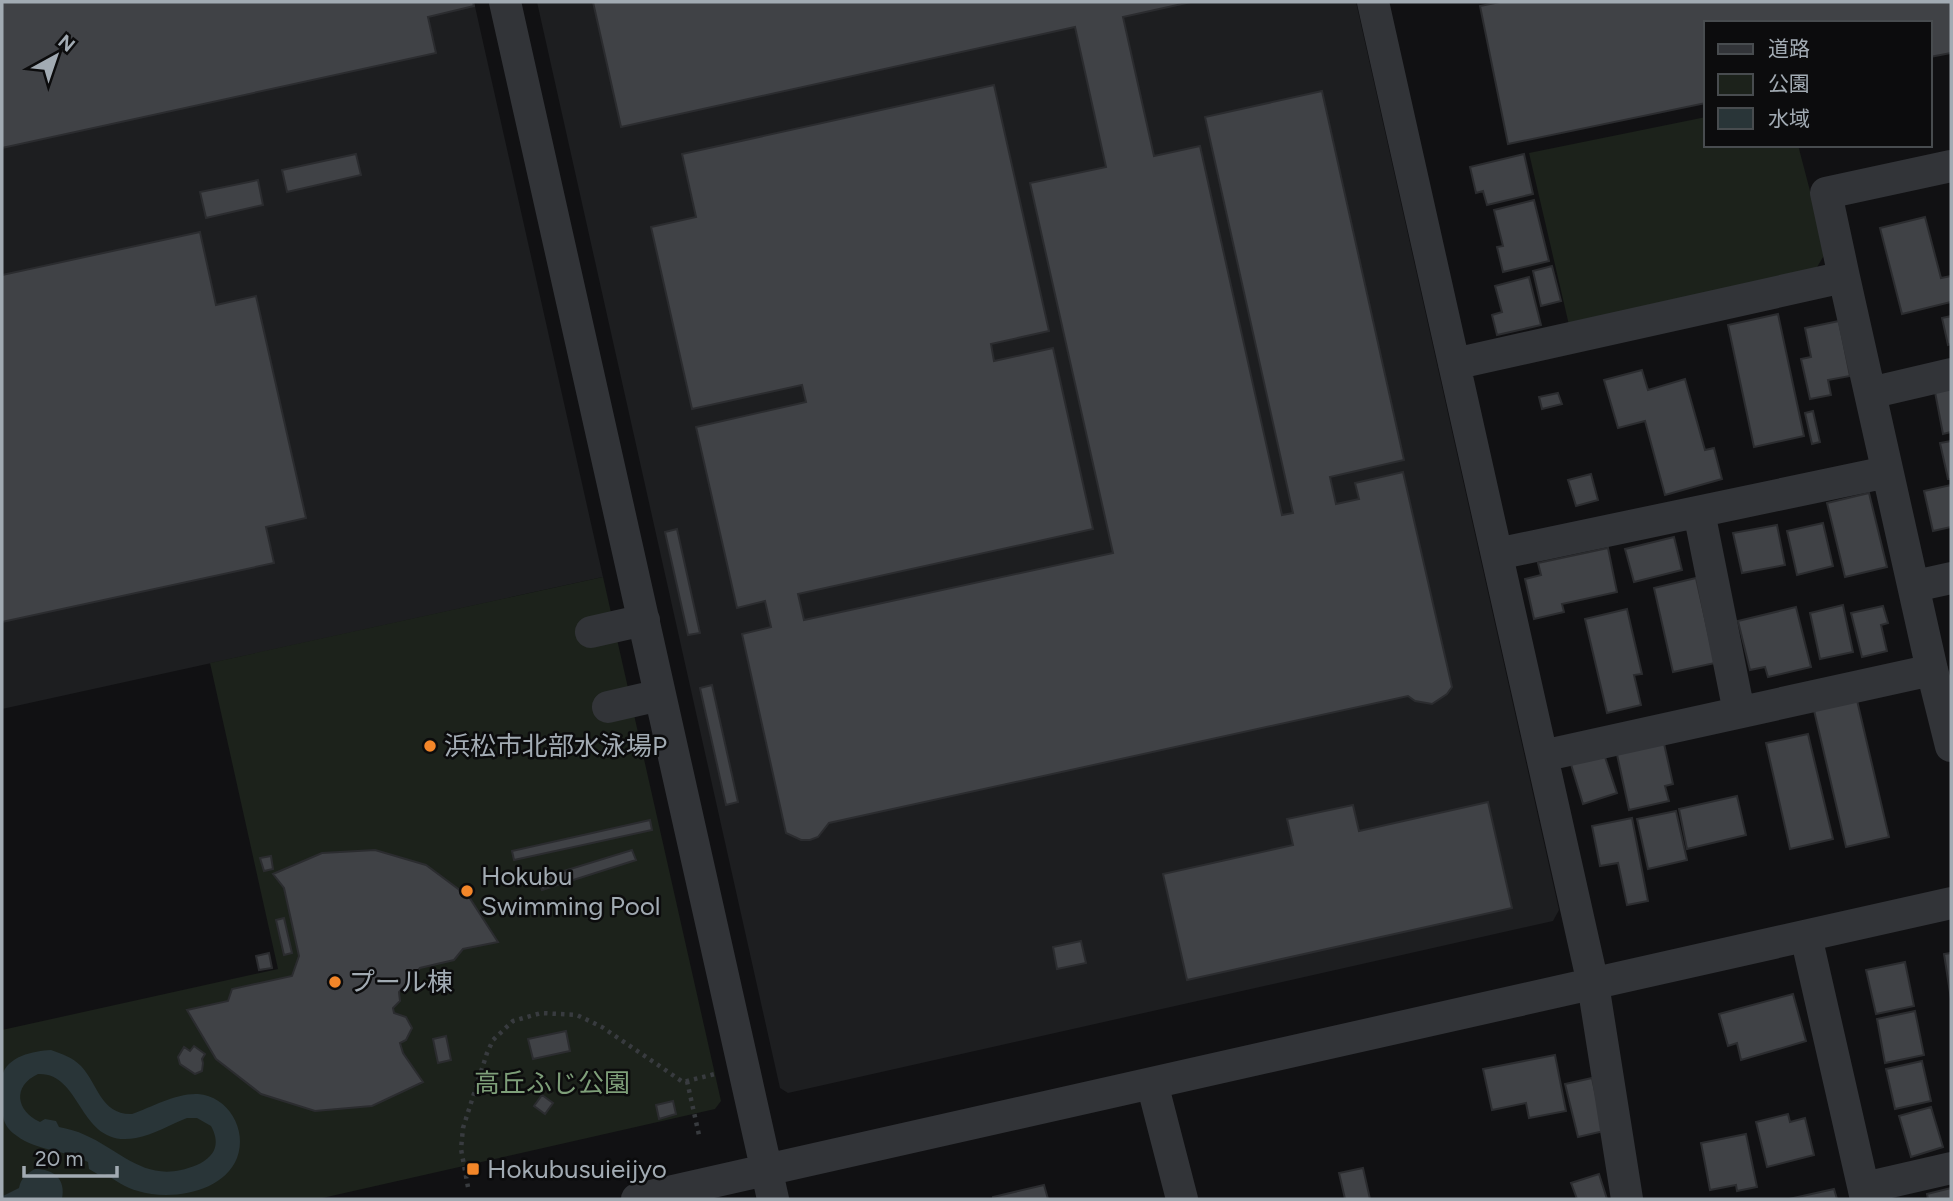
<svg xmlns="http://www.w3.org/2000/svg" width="1953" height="1201" font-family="Figtree,'Noto Sans JP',sans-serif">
	<rect width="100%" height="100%" fill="#111113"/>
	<path fill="#1d1e20" d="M2,2H474L603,577L2,709Z
		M537,2H1356L1559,910L1553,921L788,1093L780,1088Z"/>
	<path fill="#1c221b" d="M1706,117V145H1798L1826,252L1813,274L1569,325L1529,153Z
		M603,577L721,1101L715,1109L318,1199H2V1030L278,969L210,663Z"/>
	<path fill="#293538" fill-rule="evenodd" d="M51,1050C62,1054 72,1057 81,1066C98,1084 101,1115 132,1114C152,1107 176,1093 198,1094C228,1096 248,1130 237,1158C223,1193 170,1201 138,1191C126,1188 115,1180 105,1174L99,1175L89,1169L88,1162C66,1150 37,1151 17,1136C2,1126 2,1115 2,1098C2,1092 0,1083 2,1077C6,1056 34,1051 51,1050ZM38,1074C83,1072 78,1149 136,1138C153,1135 171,1124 187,1118H197L211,1126C216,1135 219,1147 210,1156C203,1164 190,1168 181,1170C142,1179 118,1149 85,1135C77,1131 68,1129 59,1127L56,1121L45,1119L40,1122C16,1111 12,1086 38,1074Z
		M35,1169C54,1169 66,1179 62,1199H2L3,1196L19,1188C21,1178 26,1174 35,1169Z"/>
	<path fill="#404246" stroke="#2b2c2f" stroke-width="2" d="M2,2H473L474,6L428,17L436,53L2,148Z
		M593,2H1191L1123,17L1154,156L1200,146L1282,515L1293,513L1205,117L1322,91L1404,460L1330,477L1336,504L1359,499L1355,483L1403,472L1452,687L1447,694L1432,704L1415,701L1408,696L829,823L818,837L810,840H801L786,833L742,634L771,627L765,601L737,608L696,427L806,402L802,385L692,409L651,227L696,217L682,154L994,85L1049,331L991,344L994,361L1053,348L1093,529L798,594L804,620L1113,553L1030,183L1106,167L1075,27L621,127Z
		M1500,2H1951V53L1930,57V23H1706V103L1508,144L1480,6Z
		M356,154L361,175L287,192L282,170Z
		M1524,154L1533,194L1487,205L1483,191L1476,193L1470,167Z
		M258,180L263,205L206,218L200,192Z
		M1534,200L1549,261L1503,272L1497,247L1503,246L1494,210Z
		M1925,217L1941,278L1951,276V302L1902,314L1880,228Z
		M200,232L216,305L256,296L306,518L266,527L274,563L2,622V275Z
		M1552,266L1561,301L1541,306L1533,271Z
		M1529,277L1541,325L1497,335L1492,315L1502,312L1495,286Z
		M1778,314L1804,436L1754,447L1728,325Z
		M1951,316V344L1948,345L1942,318Z
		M1839,321L1850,376L1828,380L1831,395L1810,399L1801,359L1811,357L1805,328Z
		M1642,370L1648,390L1685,379L1705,450L1714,448L1722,479L1665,495L1645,421L1618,428L1604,380Z
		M1951,389V432L1943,434L1935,392Z
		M1558,393L1562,404L1542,409L1539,397Z
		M1813,411L1820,442L1812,444L1805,413Z
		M1951,441V479H1948L1940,443Z
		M1591,474L1598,500L1576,506L1568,480Z
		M1951,485V527L1933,531L1924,491Z
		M1869,493L1887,567L1845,577L1827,503Z
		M1823,523L1833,566L1797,575L1787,531Z
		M1777,525L1785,565L1742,573L1733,533Z
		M677,529L700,633L688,635L665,532Z
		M1674,537L1682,570L1634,582L1625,549Z
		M1608,548L1617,592L1562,604L1564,612L1534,619L1525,579L1541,575L1538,563Z
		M1696,578L1715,663L1673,672L1654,588Z
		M1843,605L1853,652L1820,659L1810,613Z
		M1883,606L1888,623L1881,625L1887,651L1862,657L1851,613Z
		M1796,607L1811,667L1768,677L1765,667L1750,670L1738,621Z
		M1627,609L1642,674L1634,675L1641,705L1607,713L1585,619Z
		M712,685L738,802L726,805L700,688Z
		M1856,696L1889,837L1846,847L1813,706Z
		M1808,734L1833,839L1790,849L1766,743Z
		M1663,739L1673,784L1665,786L1669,801L1629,810L1616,750Z
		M1603,751L1617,793L1583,804L1570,761Z
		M1737,796L1746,835L1687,849L1679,809Z
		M1488,802L1512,908L1187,980L1163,874L1293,845L1287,819L1353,805L1359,831Z
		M1676,811L1687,860L1648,869L1637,819Z
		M1632,818L1648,901L1627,905L1618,863L1600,866L1592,826Z
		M650,820L652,830L514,860L512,851Z
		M375,850L426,865L469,897L498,942L463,949L454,960L420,968L399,992L400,1001L393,1008L394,1013L406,1017L412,1028L406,1040L400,1043L403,1053L423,1082L372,1106L315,1111L261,1094L216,1059L187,1010L228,1001L232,989L292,976L299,956L284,888L273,874L322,853Z
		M632,850L636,860L542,890L538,879Z
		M271,856L273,869L264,871L260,858Z
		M284,918L292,953L284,955L276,920Z
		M1081,941L1086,963L1057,969L1053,947Z
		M269,953L272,968L259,970L256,956Z
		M1951,953V999L1944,954Z
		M1905,962L1914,1006L1876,1014L1866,970Z
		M1793,994L1806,1041L1741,1060L1737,1043L1728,1046L1719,1014Z
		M1915,1011L1924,1055L1885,1063L1877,1019Z
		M566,1031L570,1051L533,1059L528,1039Z
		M446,1036L451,1060L438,1063L433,1039Z
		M194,1046L205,1054L202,1059L203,1063L202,1071L195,1074L180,1064L178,1057L184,1047L190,1051Z
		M1555,1055L1566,1111L1529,1118L1526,1103L1492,1110L1483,1069Z
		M1922,1061L1931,1101L1895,1109L1886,1069Z
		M1592,1078L1604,1131L1578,1137L1565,1084Z
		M542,1095L553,1103L545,1114L534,1106Z
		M673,1101L676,1114L659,1119L656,1105Z
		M1931,1107L1943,1147L1911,1157L1899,1116Z
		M1788,1114L1790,1122L1805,1118L1814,1155L1767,1167L1756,1122Z
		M1746,1134L1757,1187L1737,1191L1736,1185L1710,1190L1701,1143Z
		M1363,1168L1370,1199H1345L1339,1173Z
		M1599,1174L1607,1199H1577L1571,1183Z
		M1044,1185L1048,1199H993V1197Z
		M1951,1188V1199H1928L1927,1194Z
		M1834,1189L1837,1199H1789Z"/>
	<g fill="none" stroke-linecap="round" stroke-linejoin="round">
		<path stroke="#383b3f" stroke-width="4.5" stroke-dasharray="3.5 5" stroke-linecap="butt" d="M687,1081L699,1135
			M468,1187L461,1149L463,1128L487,1053L493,1040L513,1021L541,1013L577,1015L602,1027L683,1082L715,1074"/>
		<path stroke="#323438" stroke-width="32" d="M505,2L773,1199
			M1373,2L1593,984L1627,1199
			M1844,277L1826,193L1951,166
			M1454,364L1844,277L1932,670L1951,746
			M1870,393L1951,374
			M1699,512L1739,712
			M1497,554L1887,472
			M1915,586L1951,578
			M591,632L644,620
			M608,707L660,695
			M1542,756L1932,670
			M1806,936L1866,1199
			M1152,1083L1182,1199
			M1864,1188L1951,1168
			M637,1199L1951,903"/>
	</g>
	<g fill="#f38629" stroke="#0c0c0d" stroke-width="2.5">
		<circle cx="430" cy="746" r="7"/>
		<circle cx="467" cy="891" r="7"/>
		<circle cx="335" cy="982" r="7"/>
		<rect x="466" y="1162" width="14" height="14" rx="3.5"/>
	</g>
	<g text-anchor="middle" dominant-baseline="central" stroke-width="5" stroke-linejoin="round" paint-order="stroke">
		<g font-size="26" fill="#a2abb3" stroke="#0c0c0d" text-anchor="start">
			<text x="444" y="746">浜松市北部水泳場P</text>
			<text x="481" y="876">Hokubu<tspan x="481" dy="30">Swimming Pool</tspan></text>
			<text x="349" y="982">プール棟</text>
			<text x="487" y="1169">Hokubusuieijyo</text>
		</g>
		<g font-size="26" fill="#7e9f79" stroke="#0c0c0d">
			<text x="552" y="1083">高丘ふじ公園</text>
		</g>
	</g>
	<rect width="1953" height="1201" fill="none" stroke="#a2abb3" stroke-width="7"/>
	<rect x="1704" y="21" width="228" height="126" fill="#0c0c0d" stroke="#484c4f" stroke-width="2"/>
	<rect x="1718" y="44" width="35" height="10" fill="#323438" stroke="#484c4f" stroke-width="2"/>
	<text x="1768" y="56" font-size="21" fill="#a2abb3">道路</text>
	<rect x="1718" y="74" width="35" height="21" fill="#1c221b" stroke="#484c4f" stroke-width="2"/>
	<text x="1768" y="91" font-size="21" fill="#a2abb3">公園</text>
	<rect x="1718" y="108" width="35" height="21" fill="#293538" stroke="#484c4f" stroke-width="2"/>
	<text x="1768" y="126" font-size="21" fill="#a2abb3">水域</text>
	<g transform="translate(56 56) rotate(40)" stroke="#0c0c0d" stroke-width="5" paint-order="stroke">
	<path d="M0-5L12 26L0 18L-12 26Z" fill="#a2abb3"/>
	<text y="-10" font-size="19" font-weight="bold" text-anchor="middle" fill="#a2abb3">N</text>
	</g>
	<path d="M24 1166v10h93v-10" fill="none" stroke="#a2abb3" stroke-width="3.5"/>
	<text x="35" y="1166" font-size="21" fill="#a2abb3" stroke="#0c0c0d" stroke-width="5" paint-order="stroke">20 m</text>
</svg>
